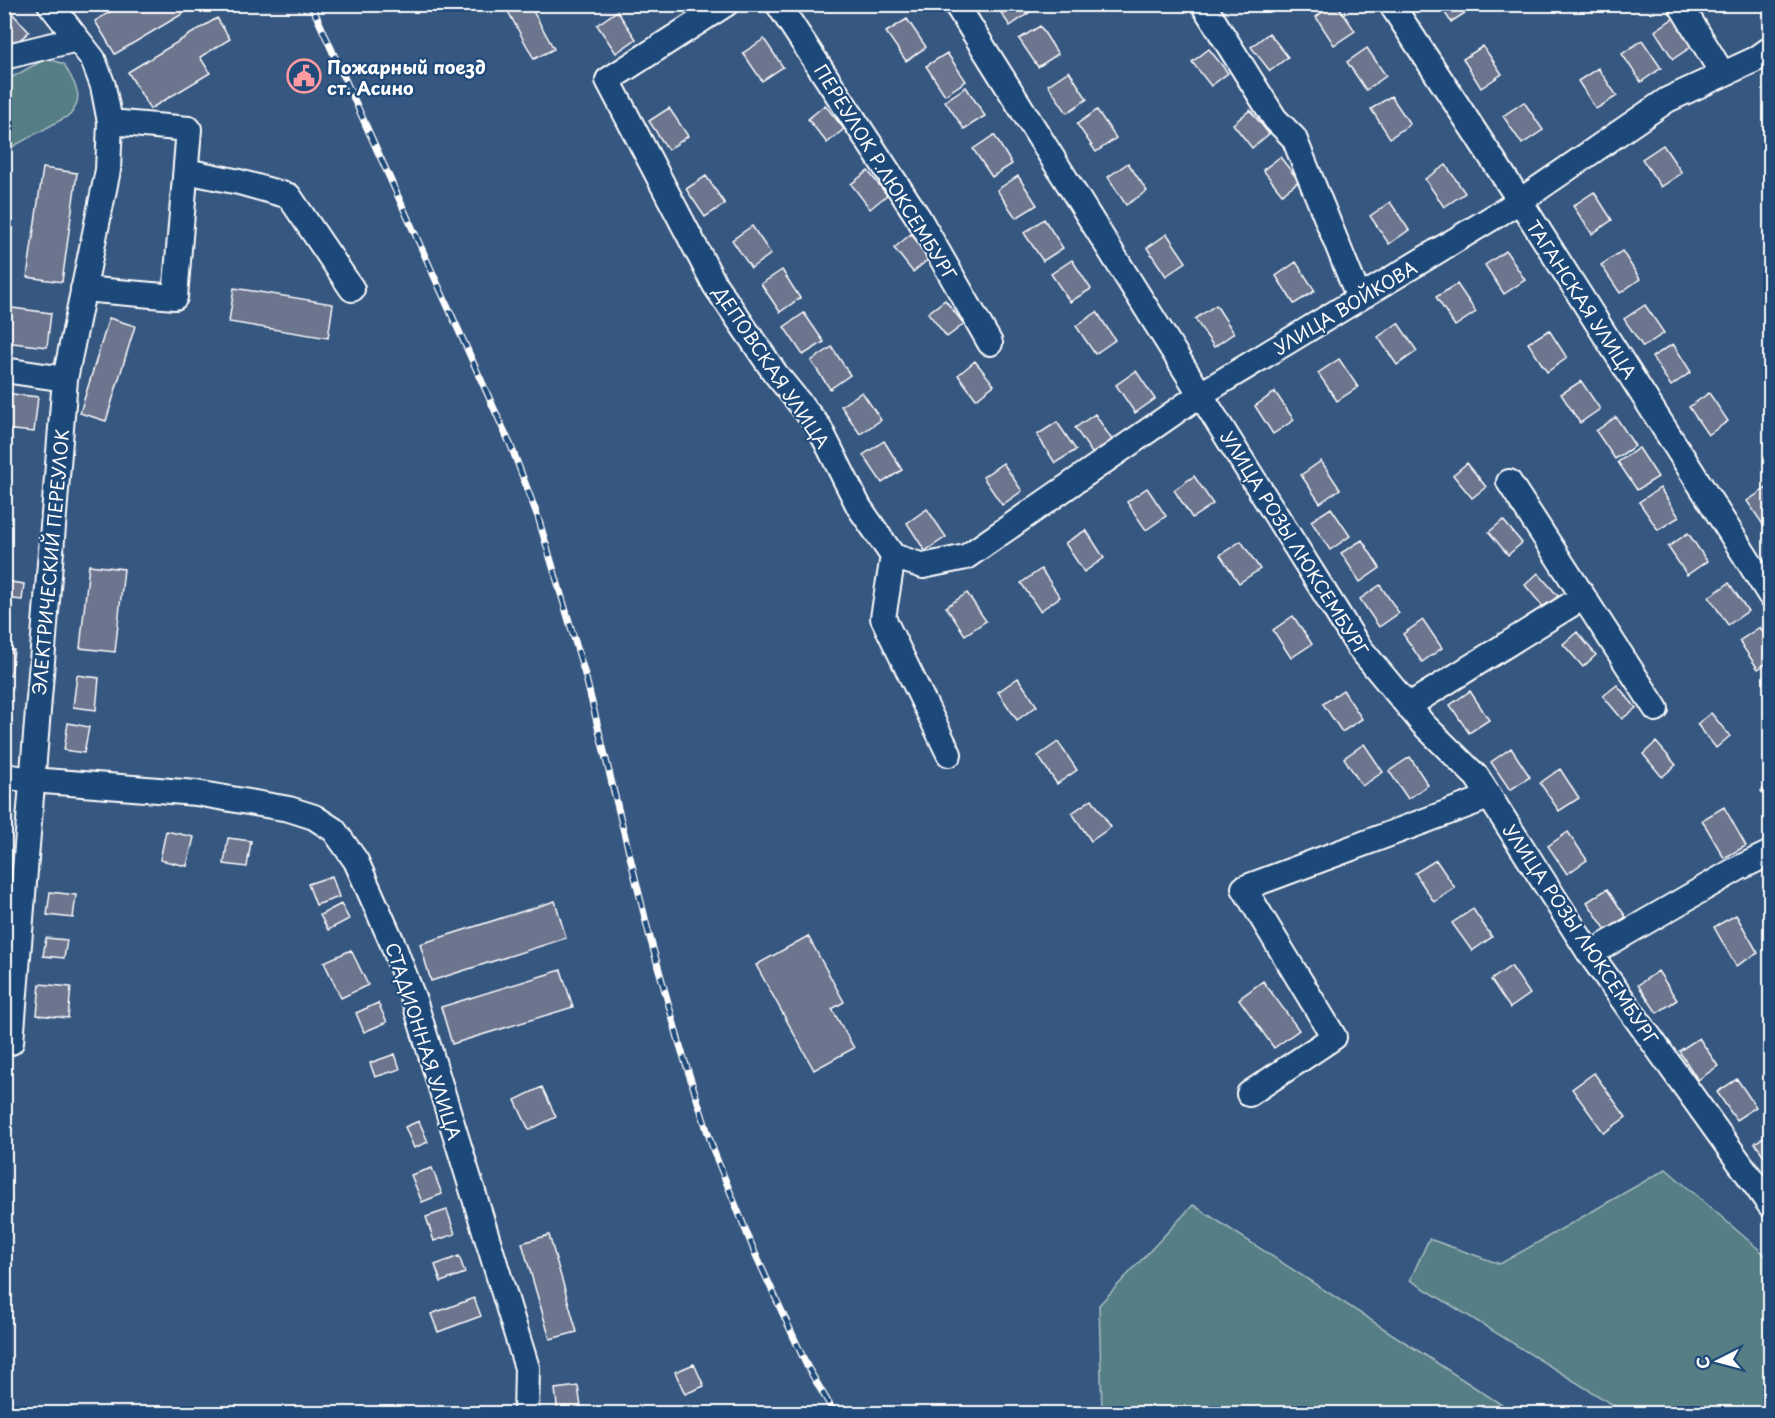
<svg xmlns="http://www.w3.org/2000/svg" width="1775" height="1418" font-family="'Playpen Sans',sans-serif">
	<rect width="100%" height="100%" fill="#365780"/>
	<filter id="ink" filterUnits="userSpaceOnUse"><feTurbulence type="fractalNoise" baseFrequency=".0167" numOctaves="2"/><feDisplacementMap in="SourceGraphic" scale="12" xChannelSelector="R" yChannelSelector="G"/><feConvolveMatrix kernelMatrix="1 2 1 2 8 2 1 2 1" color-interpolation-filters="sRGB"/></filter>
	<g filter="url(#ink)">
		<path fill="#567e85" stroke="#aabec2" stroke-width="1.5" d="M49,59L64,64C74,83 86,96 70,115L5,151V81L40,62Z
			M1666,1169L1770,1259V1413H1626L1410,1280L1429,1239L1500,1264Z
			M1193,1205L1505,1407L1516,1413H1102L1099,1305Z"/>
		<path fill="#6c748e" stroke="#fff" stroke-width="1.5" d="M4,4L29,32L4,53Z
			M123,4H199L115,54L95,21Z
			M504,4H529L554,49L534,59Z
			M995,4H1025L1030,12L1010,26Z
			M1334,4H1337L1355,31L1334,45L1316,17Z
			M1439,4H1468L1471,9L1451,22Z
			M617,11L636,39L616,53L597,25Z
			M1675,17L1694,45L1673,59L1655,31Z
			M217,18L230,39L200,57L210,73L150,109L128,72Z
			M907,19L926,47L906,61L886,32Z
			M1040,26L1058,54L1038,67L1019,39Z
			M1269,33L1288,57L1270,71L1251,47Z
			M764,39L783,67L762,81L743,53Z
			M1642,40L1661,68L1641,82L1622,54Z
			M1483,46L1502,74L1481,88L1463,59Z
			M1367,48L1386,76L1366,90L1347,62Z
			M1209,49L1228,73L1211,86L1192,62Z
			M947,53L966,81L945,95L926,66Z
			M1598,68L1617,96L1596,109L1578,81Z
			M1069,71L1087,99L1067,113L1048,85Z
			M966,87L985,116L964,129L945,101Z
			M1391,96L1410,124L1390,138L1371,109Z
			M1524,102L1543,130L1522,144L1503,116Z
			M825,105L844,129L827,143L808,119Z
			M669,108L688,136L668,150L649,121Z
			M1097,110L1116,138L1096,152L1077,124Z
			M1250,110L1269,134L1252,148L1233,124Z
			M994,135L1012,164L992,177L973,149Z
			M1663,145L1682,173L1661,187L1642,159Z
			M1280,157L1299,181L1282,194L1263,170Z
			M1128,163L1147,191L1126,205L1108,177Z
			M1446,165L1465,193L1444,207L1425,179Z
			M43,168L77,173L62,282L27,277Z
			M868,171L887,195L870,209L851,184Z
			M706,176L725,204L705,217L686,189Z
			M1018,176L1037,205L1016,218L997,190Z
			M1594,192L1612,220L1592,234L1573,206Z
			M1390,202L1409,230L1389,244L1370,216Z
			M1044,219L1063,248L1043,261L1024,233Z
			M752,226L771,254L751,268L732,240Z
			M911,234L930,258L913,272L894,248Z
			M1167,234L1186,262L1166,276L1147,248Z
			M1506,251L1525,280L1504,294L1485,265Z
			M1622,251L1640,279L1620,293L1601,265Z
			M1072,260L1091,289L1070,302L1051,274Z
			M1296,262L1315,291L1294,304L1276,276Z
			M782,270L800,298L780,312L761,284Z
			M1457,284L1476,312L1455,326L1436,297Z
			M234,288L333,304L328,338L229,322Z
			M945,300L964,324L947,337L928,313Z
			M1216,305L1234,333L1214,347L1195,319Z
			M1645,305L1664,333L1643,347L1624,319Z
			M4,307L51,313L47,347L4,342Z
			M1097,312L1115,340L1095,354L1076,326Z
			M804,313L824,342L803,355L784,327Z
			M109,318L135,326L106,421L80,413Z
			M1398,323L1417,351L1397,365L1378,337Z
			M1549,330L1567,358L1547,372L1528,343Z
			M1673,344L1691,372L1671,386L1652,357Z
			M832,347L850,375L830,389L811,361Z
			M1339,359L1358,387L1337,401L1318,373Z
			M975,361L994,385L976,399L958,375Z
			M1136,371L1155,399L1135,413L1116,385Z
			M1581,381L1600,409L1580,423L1561,394Z
			M862,392L881,420L860,434L841,406Z
			M1275,392L1294,420L1273,434L1255,406Z
			M4,393L38,397L34,432L4,429Z
			M1709,393L1728,421L1708,435L1689,407Z
			M1095,414L1114,443L1094,456L1075,428Z
			M1616,417L1635,446L1615,459L1596,431Z
			M1057,422L1076,450L1055,463L1037,435Z
			M884,441L902,470L882,483L863,455Z
			M1639,448L1658,477L1637,490L1618,462Z
			M1321,461L1340,489L1320,503L1301,475Z
			M1003,463L1022,491L1002,505L983,477Z
			M1467,463L1486,487L1472,498L1453,475Z
			M1194,476L1213,504L1192,518L1174,490Z
			M1768,487L1770,491V526L1766,529L1747,501Z
			M1147,488L1166,516L1146,530L1127,502Z
			M1660,488L1679,517L1658,530L1639,502Z
			M1331,508L1350,536L1330,550L1311,521Z
			M927,509L946,537L925,551L907,523Z
			M1503,520L1522,543L1508,555L1489,532Z
			M1086,530L1104,558L1084,572L1065,543Z
			M1688,533L1707,561L1687,575L1668,547Z
			M1362,540L1380,568L1360,582L1341,553Z
			M1241,541L1260,569L1239,583L1220,555Z
			M89,565L124,569L115,652L80,648Z
			M1041,569L1060,597L1040,611L1021,583Z
			M1538,573L1558,596L1544,608L1525,585Z
			M4,581L24,584L22,600L4,598Z
			M1729,583L1748,611L1728,625L1709,597Z
			M1380,585L1399,613L1379,627L1360,599Z
			M967,593L986,621L965,635L946,607Z
			M1293,616L1312,644L1291,658L1273,630Z
			M1423,620L1442,648L1422,662L1403,634Z
			M1760,627L1770,643V661L1758,669L1739,641Z
			M1577,632L1596,655L1583,667L1563,644Z
			M4,649L14,650L11,675H4Z
			M77,675L99,678L96,710L73,707Z
			M1018,678L1037,706L1017,720L998,692Z
			M1617,685L1636,708L1622,719L1603,696Z
			M1343,690L1362,719L1342,732L1323,704Z
			M1470,691L1489,720L1469,733L1450,705Z
			M1711,713L1730,736L1716,748L1697,724Z
			M4,717H10L7,742L4,741Z
			M68,723L89,727L84,753L64,750Z
			M1058,742L1077,770L1057,784L1038,756Z
			M1656,742L1676,765L1662,777L1643,754Z
			M1364,744L1383,772L1362,786L1344,758Z
			M1511,748L1530,777L1510,790L1491,762Z
			M1410,757L1428,785L1408,799L1389,771Z
			M1560,769L1579,798L1559,811L1540,783Z
			M1770,784V805L1761,791Z
			M1092,799L1111,827L1091,841L1072,813Z
			M1724,807L1746,846L1724,858L1702,820Z
			M166,831L194,837L187,866L160,860Z
			M1568,832L1587,860L1567,874L1548,846Z
			M228,838L251,841L247,867L224,864Z
			M1436,860L1455,888L1434,902L1415,873Z
			M332,876L339,897L316,905L308,884Z
			M1607,889L1626,917L1606,930L1587,902Z
			M50,892L76,895L73,918L47,915Z
			M555,901L566,938L431,981L420,944Z
			M341,904L349,919L328,930L320,915Z
			M1473,909L1492,937L1472,951L1452,923Z
			M1736,915L1758,953L1736,966L1714,927Z
			M808,936L844,1002L832,1009L854,1048L814,1070L756,965Z
			M46,938L67,940L64,958L43,956Z
			M351,950L368,985L341,998L324,962Z
			M1511,966L1530,994L1510,1008L1491,980Z
			M561,970L573,1007L452,1044L441,1007Z
			M1658,971L1677,1000L1657,1013L1638,985Z
			M1263,981L1299,1030L1274,1048L1239,999Z
			M40,984L71,987L68,1018L37,1015Z
			M378,1003L387,1022L364,1032L356,1013Z
			M1699,1038L1718,1066L1698,1080L1679,1051Z
			M395,1054L400,1069L375,1077L370,1063Z
			M1594,1073L1626,1117L1604,1133L1572,1089Z
			M1737,1079L1756,1107L1736,1120L1717,1092Z
			M542,1087L556,1117L529,1130L515,1100Z
			M419,1121L428,1142L414,1148L405,1127Z
			M1770,1133V1165L1755,1143Z
			M432,1168L442,1194L422,1202L411,1175Z
			M447,1210L455,1234L434,1241L426,1217Z
			M549,1235L577,1332L550,1339L522,1243Z
			M459,1256L465,1273L441,1282L435,1265Z
			M474,1298L481,1316L438,1332L431,1314Z
			M694,1364L704,1386L685,1394L675,1372Z
			M578,1386L582,1414H558L555,1389Z"/>
		<g fill="none" stroke-linecap="round" stroke-linejoin="round">
			<defs>
				<path id="minor" d="M726,4L608,80L715,285L775,373L819,427L859,507L893,556L883,618L949,754
					M778,4L918,217L990,343
					M956,4L1358,646L1423,724L1477,777L1590,954L1770,1205
					M1203,4L1275,119L1294,138L1359,298
					M1391,4L1520,201L1770,595
					M1680,4L1722,73
					M4,57L77,39
					M186,171L239,182L289,196L352,289
					M83,289L175,297L189,129L110,122
					M4,370L65,379
					M1509,482L1656,709
					M893,556L923,566L966,557L1201,394L1520,201L1667,100L1756,59L1770,49
					M1408,706L1583,597
					M4,776L32,780L196,793L289,809L314,817L334,830L356,861L392,942L415,1003L527,1368L526,1414
					M1590,954L1737,869L1770,853
					M11,1042L65,379L108,170L110,122L103,86L93,59L50,4
					M1249,1094L1334,1037L1244,888L1489,797"/>
			</defs>
			<use href="#minor" stroke="#fff" stroke-width="28"/>
			<use href="#minor" stroke="#1f4a7a" stroke-width="24"/>
			<defs>
				<path id="rail" d="M311,4L511,446L538,517L586,678L649,934L681,1049L714,1152L755,1253L807,1366L835,1414"/>
			</defs>
			<use href="#rail" stroke="#fff" stroke-width="7"/>
			<use href="#rail" stroke="#1f4a7a" stroke-width="4.5" stroke-dasharray="14" stroke-linecap="butt"/>
		</g>
	</g>
	<defs>
		<symbol id="civic-ring" viewBox="-11 -11 22 22"><circle r="9.5" fill="#1f4a7a" stroke="#ff9aa2" stroke-width="1.5"/><path d="M-.6-6.5H3V-4.5H.6V-3L4-1V1h2V6H-6V1h2V-1L-.6-3ZM-1.2 2.5V6h2.4V2.5Z" fill="#ff9aa2"/></symbol>
	</defs>
	<g fill-rule="evenodd">
		<use href="#civic-ring" x="285" y="57" width="38" height="38"/>
	</g>
	<g text-anchor="middle" dominant-baseline="central" stroke-width="4.5" stroke-linejoin="round" paint-order="stroke">
		<g font-size="18" font-weight="bold" fill="#fff" stroke="#1f4a7a" text-anchor="start">
			<text x="327" y="66">Пожарный поезд<tspan x="327" dy="21">ст. Асино</tspan></text>
		</g>
		<g font-size="18" fill="#fff" stroke="#1f4a7a">
			<text transform="translate(886 172) rotate(58)">ПЕРЕУЛОК Р.ЛЮКСЕМБУРГ</text>
			<text transform="translate(1582 299) rotate(57)">ТАГАНСКАЯ УЛИЦА</text>
			<text transform="translate(1345 307) rotate(-31)">УЛИЦА ВОЙКОВА</text>
			<text transform="translate(772 367) rotate(56)">ДЕПОВСКАЯ УЛИЦА</text>
			<text transform="translate(1295 543) rotate(58)">УЛИЦА РОЗЫ ЛЮКСЕМБУРГ</text>
			<text transform="translate(50 562) rotate(-85)">ЭЛЕКТРИЧЕСКИЙ ПЕРЕУЛОК</text>
			<text transform="translate(1581 934) rotate(56)">УЛИЦА РОЗЫ ЛЮКСЕМБУРГ</text>
			<text transform="translate(424 1041) rotate(72)">СТАДИОННАЯ УЛИЦА</text>
		</g>
	</g>
	<rect width="1775" height="1418" fill="none" stroke="#1f4a7a" stroke-width="24"/>
	<rect x="12" y="12" width="1751" height="1394" fill="none" stroke="#fff" stroke-width="2" filter="url(#ink)"/>
	<g transform="translate(1718 1361) rotate(264)" stroke="#1f4a7a" stroke-width="4.5" paint-order="stroke">
	<path d="M0-4.5L10 22L0 15L-10 22Z" fill="#ffffff"/>
	<text y="-9" font-size="16" font-weight="bold" text-anchor="middle" fill="#ffffff">С</text>
	</g>
</svg>
